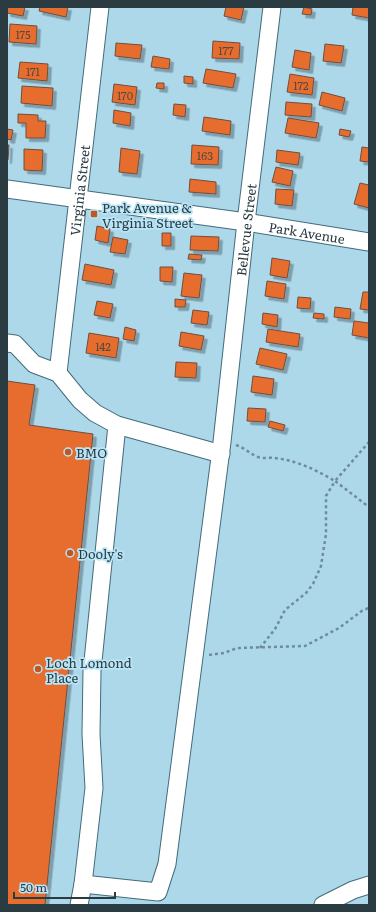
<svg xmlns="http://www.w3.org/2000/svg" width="376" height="912" font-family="Literata,serif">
	<defs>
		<filter id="shadow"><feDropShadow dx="3.5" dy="3.5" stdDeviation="0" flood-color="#0004"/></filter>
	</defs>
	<rect width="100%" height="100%" fill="#add8ea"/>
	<path fill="#e76d2d" stroke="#6f4e3f" filter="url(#shadow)" d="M7,7H25L23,16L7,13Z
		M40,7H68L66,17L39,11Z
		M226,7H244L241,20L224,16Z
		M304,7L312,9L311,15L302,14Z
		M353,7H369V18L352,15Z
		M10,24L37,26L36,44L9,42Z
		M213,41L240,43L239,59L212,58Z
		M116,43L142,45L140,59L115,56Z
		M325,44L344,46L341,63L323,61Z
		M295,50L311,53L309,70L292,67Z
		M153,56L170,59L169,69L151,67Z
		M20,62L48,64L47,81L18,78Z
		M206,69L236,74L233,88L203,83Z
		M290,74L314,78L312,95L287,92Z
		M184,76L193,77V84L184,83Z
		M157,83H164V89L156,88Z
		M114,84L137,87L135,105L112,102Z
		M22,86L53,88L52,106L21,103Z
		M322,92L345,98L342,111L319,105Z
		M286,102L312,104L311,117L285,115Z
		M174,104L186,105L185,117L173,115Z
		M114,110L131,113L130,126L113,123Z
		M18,114L38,115V121H46L45,138H26V123H18Z
		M204,117L231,121L230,135L202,131Z
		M288,118L319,123L316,138L285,133Z
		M7,129L13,130L11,140L7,139Z
		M340,129L351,131L349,137L339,135Z
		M7,145H9L8,160H7Z
		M192,145L219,147L218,165L191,164Z
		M362,147L369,148V162L360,161Z
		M121,148L140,151L137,174L119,172Z
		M24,149L43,150L42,171L24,170Z
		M277,150L300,153L298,165L276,162Z
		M276,167L293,171L290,186L272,182Z
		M190,179L216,182V194L189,192Z
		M360,183L369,185V208L354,204Z
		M276,189L294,190L292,206L275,204Z
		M97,226L110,229L108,243L95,240Z
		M162,233H171V246H162Z
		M191,236L219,237L218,251L190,250Z
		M113,237L128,240L125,254L110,252Z
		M189,254L202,255L201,260L188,259Z
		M272,258L290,261L287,278L270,275Z
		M85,264L114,270L111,285L82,280Z
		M160,267H173L172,282L160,281Z
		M184,273L202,275L199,298L181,296Z
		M267,281L286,284L284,299L265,296Z
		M363,292H369V310L360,309Z
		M298,297L311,298L310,309L297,308Z
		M175,299L186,300L185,307H175Z
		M97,301L113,304L110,318L94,315Z
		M335,307L351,309L350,319L334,317Z
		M193,310L209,312L207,325L191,323Z
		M263,313L278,315L277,327L262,324Z
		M314,313L324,314V319L313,318Z
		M354,321L369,323V338L352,335Z
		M125,327L136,330L134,341L123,339Z
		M268,329L300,334L298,347L266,342Z
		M181,332L204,336L201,350L179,346Z
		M89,333L119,338L116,358L86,353Z
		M260,348L287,354L283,370L256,364Z
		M176,362L197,363L196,378L175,377Z
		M253,376L274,379L272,395L251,392Z
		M7,381L35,385L29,425L93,434L45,905H7Z
		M248,408L266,409L265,422L247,421Z
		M270,421L285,425L283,431L268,427Z"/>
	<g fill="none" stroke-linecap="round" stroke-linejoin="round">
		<defs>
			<g id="minor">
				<path id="s1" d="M7,189L246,222L369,242"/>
				<path d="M7,343L15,344L34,364L58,373L80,400L95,413L117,425L221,454"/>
				<path id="s2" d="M58,373L100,7"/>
				<path id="s3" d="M83,884L158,892L167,864L222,442L246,222L272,7"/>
				<path d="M79,905L83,884L94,788L91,734L92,671L117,425"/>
				<path d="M323,905L353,890L369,885"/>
			</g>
		</defs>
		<use href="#minor" stroke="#436b7a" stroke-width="19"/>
		<path stroke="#6e8c99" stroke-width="2.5" stroke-dasharray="3 3" stroke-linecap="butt" d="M236,445C245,448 250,454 258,457C263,459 269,457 274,458C296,460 316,470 335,481L369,442
			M260,648L275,629L285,610L306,593L313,584L321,566L326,534V496L335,481L369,507
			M209,655L224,653L237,648L305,646L339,628L363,610L369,608"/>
		<use href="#minor" stroke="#fff" stroke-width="17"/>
	</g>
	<g fill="#bd5825" stroke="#bae5f7" stroke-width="1.5">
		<rect x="90" y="210" width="8" height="8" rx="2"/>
		<circle cx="68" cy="452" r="4"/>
		<circle cx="70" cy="553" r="4"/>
		<circle cx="38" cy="669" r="4"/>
	</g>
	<g text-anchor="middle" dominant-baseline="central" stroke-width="3.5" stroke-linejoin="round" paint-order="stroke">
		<g font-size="11" fill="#59483d">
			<text x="23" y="34">175</text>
			<text x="226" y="50">177</text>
			<text x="33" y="71">171</text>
			<text x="301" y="85">172</text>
			<text x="125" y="95">170</text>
			<text x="205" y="155">163</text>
			<text x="103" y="346">142</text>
		</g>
		<g font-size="13" fill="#2a3b42" stroke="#bae5f7">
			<text stroke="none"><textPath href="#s2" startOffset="184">Virginia Street</textPath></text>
			<text stroke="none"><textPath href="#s3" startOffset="744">Bellevue Street</textPath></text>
			<text stroke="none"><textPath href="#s1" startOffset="303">Park Avenue</textPath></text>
		</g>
		<g font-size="13" fill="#2a3b42" stroke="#bae5f7" text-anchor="start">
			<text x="102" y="207">Park Avenue &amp;<tspan x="102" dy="15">Virginia Street</tspan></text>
			<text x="76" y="452">BMO</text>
			<text x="78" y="553">Dooly's</text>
			<text x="46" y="662">Loch Lomond<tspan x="46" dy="15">Place</tspan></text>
		</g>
	</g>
	<rect width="376" height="912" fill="none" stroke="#2a3b42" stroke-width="16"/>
	<path d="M14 892v6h101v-6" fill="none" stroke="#2a3b42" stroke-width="2"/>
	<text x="20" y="892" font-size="12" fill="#2a3b42" stroke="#bae5f7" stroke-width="3" paint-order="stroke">50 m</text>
</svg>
